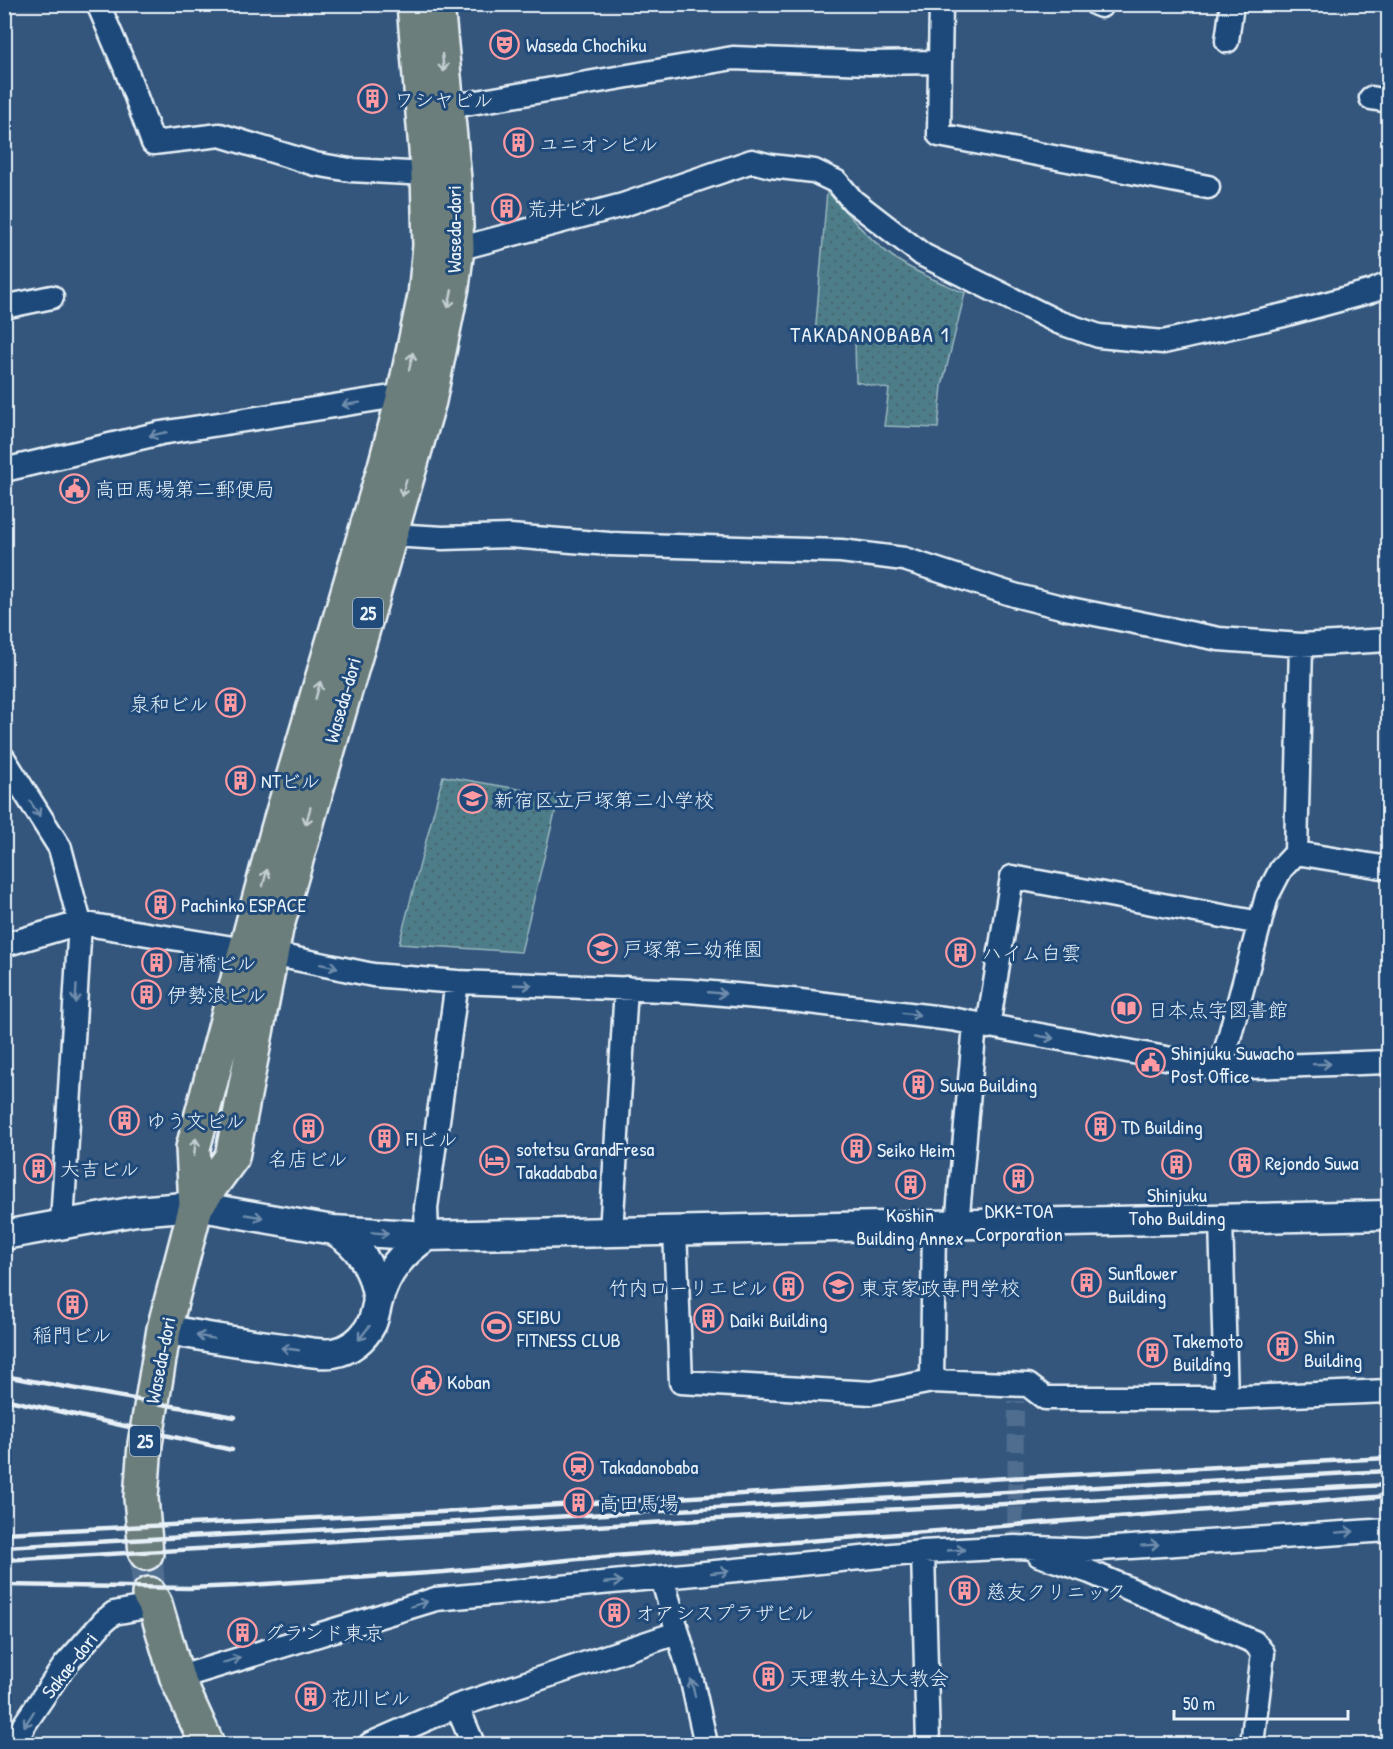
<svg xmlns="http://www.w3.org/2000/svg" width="1393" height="1749" font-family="'Patrick Hand','Klee One',sans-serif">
	<defs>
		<pattern id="grass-dots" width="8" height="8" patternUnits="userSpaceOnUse" patternTransform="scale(1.5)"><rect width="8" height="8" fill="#4d7d89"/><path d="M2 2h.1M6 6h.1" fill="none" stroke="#4a656d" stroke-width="1.8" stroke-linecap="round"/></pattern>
	</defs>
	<rect width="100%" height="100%" fill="#34567d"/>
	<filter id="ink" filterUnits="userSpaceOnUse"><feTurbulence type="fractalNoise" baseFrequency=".0167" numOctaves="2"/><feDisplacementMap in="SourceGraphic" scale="12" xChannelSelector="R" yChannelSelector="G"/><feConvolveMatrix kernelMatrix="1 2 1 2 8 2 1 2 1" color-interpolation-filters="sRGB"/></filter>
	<g filter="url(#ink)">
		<path fill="url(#grass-dots)" stroke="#9ab7c0" stroke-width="1.5" d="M827,191C847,214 876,247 902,263C921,275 944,284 965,293L942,386L938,428L884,426L889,389L856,382L855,341L815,336Z
			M443,776L559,796L521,952L399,944Z"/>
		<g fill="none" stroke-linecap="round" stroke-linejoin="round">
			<path stroke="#4f6d8f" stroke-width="16" stroke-dasharray="16 8" stroke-linecap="butt" d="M1015,1547L1016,1401"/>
			<path stroke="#4f6d8f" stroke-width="33" stroke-dasharray="33 16" stroke-linecap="butt" d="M146,1553L149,1594"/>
			<defs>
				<path id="minor" d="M98,4L125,67L153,143L220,135L315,164L350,170L428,174
					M1096,4L1101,6
					M1227,41L1232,4
					M940,62L939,135L1208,187
					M1371,98L1388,101
					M448,107L733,58L869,63L940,62L941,4
					M457,249L623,205L752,161L771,166L814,171L837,182L853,201L923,255L1058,322L1099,336L1163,342L1284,315L1372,291L1388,284
					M4,307L52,297
					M4,470L161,433L404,395L416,398
					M391,535L443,538L510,536L609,544L841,551L904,559L1014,595L1065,608L1219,639L1301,645L1388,640
					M4,759L60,848L80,923L62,1223
					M1296,853L1388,868
					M4,945L80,923L245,950
					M272,954L373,975L457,982L689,991L792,1000L951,1019L1221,1068L1388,1062
					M988,1027L1012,877L1260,923
					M1221,1068L1267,896L1281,869L1296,853L1301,645
					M1221,1220L1226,1398
					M957,1225L975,1025
					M675,1230L681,1382L872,1393L932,1381L1028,1385L1045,1398H1221L1388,1391
					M611,1232L626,988
					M427,1236L426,1208L457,982
					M932,1381L934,1225
					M923,1552L928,1744
					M1039,1555L1090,1572L1254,1642L1263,1653L1252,1744
					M662,1578L692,1681L706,1744
					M177,1678L436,1599L923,1552L1015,1547L1085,1550L1388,1530
					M457,1706L473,1744
					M15,1744L24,1725L64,1666L104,1621L114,1613L140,1608
					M370,1744L457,1706L677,1633"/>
				<path id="tertiary" d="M333,1230C361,1245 374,1270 378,1301
					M4,1235L136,1211L196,1206L333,1230L427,1236L1388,1215
					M164,1329C204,1337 243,1343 283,1348C299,1350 317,1355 333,1353C350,1350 364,1339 372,1323C375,1316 376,1308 378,1301C386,1272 402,1253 427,1236"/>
				<path id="primary" d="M196,1206L232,1157L276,929L429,401L452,287L457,249L454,179L437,4
					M146,1553L141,1498L145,1444L164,1329L196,1206L193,1148L278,829L385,466L404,395L425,296L430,246L428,174L414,4
					M149,1594L155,1604L177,1678L207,1744"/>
			</defs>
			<use href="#minor" stroke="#e8f1f8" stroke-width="27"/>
			<use href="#tertiary" stroke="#e8f1f8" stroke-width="33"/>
			<use href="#primary" stroke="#e8f1f8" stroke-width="38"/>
			<use href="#minor" stroke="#1f4a7a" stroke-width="22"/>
			<use href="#tertiary" stroke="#1f4a7a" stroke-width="28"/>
			<use href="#primary" stroke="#6c7e7c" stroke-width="33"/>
			<path stroke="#e8f1f8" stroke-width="4.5" d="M4,1376L235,1417
				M4,1399L232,1450
				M4,1533L441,1512L1007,1478L1388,1458
				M4,1547L1388,1471
				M4,1560L841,1512L1388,1485
				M4,1585L189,1588L236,1586L444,1572L588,1558L1388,1496"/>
		</g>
		<defs><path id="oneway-shaft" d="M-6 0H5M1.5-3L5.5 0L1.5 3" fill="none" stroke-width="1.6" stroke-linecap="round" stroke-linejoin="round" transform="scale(1.5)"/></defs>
		<g stroke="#c3ced3">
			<use href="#oneway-shaft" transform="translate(443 63) rotate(84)"/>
			<use href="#oneway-shaft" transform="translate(450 299) rotate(102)"/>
			<use href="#oneway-shaft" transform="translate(411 361) rotate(-78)"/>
			<use href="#oneway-shaft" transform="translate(404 488) rotate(106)"/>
			<use href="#oneway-shaft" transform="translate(318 690) rotate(-74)"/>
			<use href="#oneway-shaft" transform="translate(308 816) rotate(106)"/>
			<use href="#oneway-shaft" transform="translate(265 878) rotate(-75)"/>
			<use href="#oneway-shaft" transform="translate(195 1147) rotate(-84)"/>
		</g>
		<g stroke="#6f8dac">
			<use href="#oneway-shaft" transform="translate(351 404) rotate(171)"/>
			<use href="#oneway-shaft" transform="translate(158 434) rotate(168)"/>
			<use href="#oneway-shaft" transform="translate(35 809) rotate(58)"/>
			<use href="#oneway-shaft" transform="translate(329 966) rotate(12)"/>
			<use href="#oneway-shaft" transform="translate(523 985) rotate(2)"/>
			<use href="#oneway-shaft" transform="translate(717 993) rotate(5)"/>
			<use href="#oneway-shaft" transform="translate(76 994) rotate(93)"/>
			<use href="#oneway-shaft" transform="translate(911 1014) rotate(7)"/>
			<use href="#oneway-shaft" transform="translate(1045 1037) rotate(10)"/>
			<use href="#oneway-shaft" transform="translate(1322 1064) rotate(-2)"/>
			<use href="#oneway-shaft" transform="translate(254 1216) rotate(10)"/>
			<use href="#oneway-shaft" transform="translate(380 1233) rotate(4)"/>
			<use href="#oneway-shaft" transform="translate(364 1333) rotate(128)"/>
			<use href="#oneway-shaft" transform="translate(205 1337) rotate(-170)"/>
			<use href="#oneway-shaft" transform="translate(290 1349) rotate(-172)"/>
			<use href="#oneway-shaft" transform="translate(1345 1532) rotate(-4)"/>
			<use href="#oneway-shaft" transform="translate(1150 1545) rotate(-4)"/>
			<use href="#oneway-shaft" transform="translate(956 1550) rotate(-3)"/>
			<use href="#oneway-shaft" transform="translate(720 1572) rotate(-6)"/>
			<use href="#oneway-shaft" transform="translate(613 1582) rotate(-5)"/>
			<use href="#oneway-shaft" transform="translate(419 1604) rotate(-17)"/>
			<use href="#oneway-shaft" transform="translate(232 1660) rotate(-17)"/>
			<use href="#oneway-shaft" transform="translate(693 1688) rotate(-104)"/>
			<use href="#oneway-shaft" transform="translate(29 1719) rotate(123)"/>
		</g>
	</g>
	<defs>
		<symbol id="theatre-ring" viewBox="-11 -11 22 22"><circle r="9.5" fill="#1f4a7a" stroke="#ff9aa2" stroke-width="1.5"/><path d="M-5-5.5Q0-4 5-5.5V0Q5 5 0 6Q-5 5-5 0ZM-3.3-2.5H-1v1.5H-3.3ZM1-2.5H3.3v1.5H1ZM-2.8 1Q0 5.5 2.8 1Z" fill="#ff9aa2"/></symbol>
		<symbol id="building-ring" viewBox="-11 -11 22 22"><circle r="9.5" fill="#1f4a7a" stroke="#ff9aa2" stroke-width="1.5"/><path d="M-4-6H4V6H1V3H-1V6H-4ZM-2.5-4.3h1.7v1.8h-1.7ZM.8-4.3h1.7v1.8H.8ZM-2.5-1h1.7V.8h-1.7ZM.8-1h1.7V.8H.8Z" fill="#ff9aa2"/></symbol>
		<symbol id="civic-ring" viewBox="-11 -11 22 22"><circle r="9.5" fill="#1f4a7a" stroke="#ff9aa2" stroke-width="1.5"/><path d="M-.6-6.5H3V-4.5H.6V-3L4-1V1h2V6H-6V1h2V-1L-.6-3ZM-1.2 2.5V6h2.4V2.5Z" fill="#ff9aa2"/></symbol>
		<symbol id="school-ring" viewBox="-11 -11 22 22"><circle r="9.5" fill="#1f4a7a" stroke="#ff9aa2" stroke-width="1.5"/><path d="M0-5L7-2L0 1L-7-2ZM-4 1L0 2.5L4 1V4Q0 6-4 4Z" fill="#ff9aa2"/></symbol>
		<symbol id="library-ring" viewBox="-11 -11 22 22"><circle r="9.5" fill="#1f4a7a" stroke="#ff9aa2" stroke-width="1.5"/><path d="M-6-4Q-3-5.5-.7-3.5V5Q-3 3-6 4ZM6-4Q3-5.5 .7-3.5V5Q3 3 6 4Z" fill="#ff9aa2"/></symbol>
		<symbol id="hotel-ring" viewBox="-11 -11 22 22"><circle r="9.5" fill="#1f4a7a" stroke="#ff9aa2" stroke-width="1.5"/><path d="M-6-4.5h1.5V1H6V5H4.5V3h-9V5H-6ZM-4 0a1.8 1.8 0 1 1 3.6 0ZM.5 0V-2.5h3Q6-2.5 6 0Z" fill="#ff9aa2"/></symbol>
		<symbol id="university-ring" viewBox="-11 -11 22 22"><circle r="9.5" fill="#1f4a7a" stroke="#ff9aa2" stroke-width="1.5"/><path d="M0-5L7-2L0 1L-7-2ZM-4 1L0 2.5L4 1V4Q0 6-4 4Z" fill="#ff9aa2"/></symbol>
		<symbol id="stadium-ring" viewBox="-11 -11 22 22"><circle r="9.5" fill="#1f4a7a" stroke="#ff9aa2" stroke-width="1.5"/><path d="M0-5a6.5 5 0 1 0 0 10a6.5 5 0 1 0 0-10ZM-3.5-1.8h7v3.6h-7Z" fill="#ff9aa2"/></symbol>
		<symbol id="station-ring" viewBox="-11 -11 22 22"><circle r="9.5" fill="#1f4a7a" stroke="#ff9aa2" stroke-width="1.5"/><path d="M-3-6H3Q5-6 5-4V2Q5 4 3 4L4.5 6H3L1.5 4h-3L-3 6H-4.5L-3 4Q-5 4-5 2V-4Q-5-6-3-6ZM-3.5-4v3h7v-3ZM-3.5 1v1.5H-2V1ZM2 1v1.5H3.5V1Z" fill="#ff9aa2"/></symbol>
	</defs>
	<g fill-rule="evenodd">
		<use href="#theatre-ring" x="488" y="28" width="33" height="33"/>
		<use href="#building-ring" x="356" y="82" width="33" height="33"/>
		<use href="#building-ring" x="502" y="126" width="33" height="33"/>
		<use href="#building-ring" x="490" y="192" width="33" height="33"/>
		<use href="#civic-ring" x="58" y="472" width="33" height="33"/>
		<use href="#building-ring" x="214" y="686" width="33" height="33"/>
		<use href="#building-ring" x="224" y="764" width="33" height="33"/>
		<use href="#school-ring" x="456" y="782" width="33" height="33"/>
		<use href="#building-ring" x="144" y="888" width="33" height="33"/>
		<use href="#school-ring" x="586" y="932" width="33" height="33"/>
		<use href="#building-ring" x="944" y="936" width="33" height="33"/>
		<use href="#building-ring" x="140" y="946" width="33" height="33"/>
		<use href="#building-ring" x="130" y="978" width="33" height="33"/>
		<use href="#library-ring" x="1110" y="992" width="33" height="33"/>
		<use href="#civic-ring" x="1134" y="1046" width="33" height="33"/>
		<use href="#building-ring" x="902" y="1068" width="33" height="33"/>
		<use href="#building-ring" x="108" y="1104" width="33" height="33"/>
		<use href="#building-ring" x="1084" y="1110" width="33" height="33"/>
		<use href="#building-ring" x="292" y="1112" width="33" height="33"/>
		<use href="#building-ring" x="368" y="1122" width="33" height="33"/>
		<use href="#building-ring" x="840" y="1132" width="33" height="33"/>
		<use href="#hotel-ring" x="478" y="1144" width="33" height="33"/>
		<use href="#building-ring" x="1228" y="1146" width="33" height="33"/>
		<use href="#building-ring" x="1160" y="1148" width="33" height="33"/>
		<use href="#building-ring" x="22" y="1152" width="33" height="33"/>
		<use href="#building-ring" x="1002" y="1162" width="33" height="33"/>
		<use href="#building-ring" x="894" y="1168" width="33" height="33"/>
		<use href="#building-ring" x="1070" y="1266" width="33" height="33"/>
		<use href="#building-ring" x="772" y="1270" width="33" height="33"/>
		<use href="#university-ring" x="822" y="1270" width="33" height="33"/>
		<use href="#building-ring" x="56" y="1288" width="33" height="33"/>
		<use href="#building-ring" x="692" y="1302" width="33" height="33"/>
		<use href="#stadium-ring" x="480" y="1310" width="33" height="33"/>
		<use href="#building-ring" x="1266" y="1330" width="33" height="33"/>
		<use href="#building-ring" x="1136" y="1336" width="33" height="33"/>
		<use href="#civic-ring" x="410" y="1364" width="33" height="33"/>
		<use href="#station-ring" x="562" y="1450" width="33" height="33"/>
		<use href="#building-ring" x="562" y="1486" width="33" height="33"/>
		<use href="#building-ring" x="948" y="1574" width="33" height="33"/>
		<use href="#building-ring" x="598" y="1596" width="33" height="33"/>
		<use href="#building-ring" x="226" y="1616" width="33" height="33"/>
		<use href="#building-ring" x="752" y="1660" width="33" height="33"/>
		<use href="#building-ring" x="294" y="1680" width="33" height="33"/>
	</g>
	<g text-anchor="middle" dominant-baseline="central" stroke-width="6" stroke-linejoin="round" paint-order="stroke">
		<g fill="#1f4a7a" stroke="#acbfd2" stroke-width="1.5">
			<rect x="353" y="598" width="30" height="30" rx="4.5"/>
			<rect x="130" y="1426" width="30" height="30" rx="4.5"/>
		</g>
		<g font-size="18" font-weight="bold" fill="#e8f1f8">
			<text x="368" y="613">25</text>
			<text x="145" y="1441">25</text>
		</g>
		<g font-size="20" fill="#e8f1f8" stroke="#1f4a7a" text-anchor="start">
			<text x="526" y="44">Waseda Chochiku</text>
			<text x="394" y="99">ワシヤビル</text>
			<text x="539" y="143">ユニオンビル</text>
			<text x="527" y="208">荒井ビル</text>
			<text x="95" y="488">高田馬場第二郵便局</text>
			<text x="209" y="703" text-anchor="end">泉和ビル</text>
			<text x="261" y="780">NTビル</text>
			<text x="494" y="799">新宿区立戸塚第二小学校</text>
			<text x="181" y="904">Pachinko ESPACE</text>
			<text x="623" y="948">戸塚第二幼稚園</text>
			<text x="982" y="952">ハイム白雲</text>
			<text x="177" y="962">唐橋ビル</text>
			<text x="167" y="994">伊勢浪ビル</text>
			<text x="1148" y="1009">日本点字図書館</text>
			<text x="1171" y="1052">Shinjuku Suwacho<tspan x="1171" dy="23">Post Office</tspan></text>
			<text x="940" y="1084">Suwa Building</text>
			<text x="146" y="1120">ゆう文ビル</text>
			<text x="1121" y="1126">TD Building</text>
			<text x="406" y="1138">FIビル</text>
			<text x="516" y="1148">sotetsu GrandFresa<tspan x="516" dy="23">Takadababa</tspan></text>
			<text x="877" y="1149">Seiko Heim</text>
			<text x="308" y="1158" text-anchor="middle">名店ビル</text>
			<text x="1265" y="1162">Rejondo Suwa</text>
			<text x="60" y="1168">大吉ビル</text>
			<text x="1177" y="1194" text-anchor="middle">Shinjuku<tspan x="1177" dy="23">Toho Building</tspan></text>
			<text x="1019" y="1210" text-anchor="middle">DKK-TOA<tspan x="1019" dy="23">Corporation</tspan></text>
			<text x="910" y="1214" text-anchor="middle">Koshin<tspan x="910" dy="23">Building Annex</tspan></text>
			<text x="1108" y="1272">Sunflower<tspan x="1108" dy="23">Building</tspan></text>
			<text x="768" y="1287" text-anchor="end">竹内ローリエビル</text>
			<text x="860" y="1287">東京家政専門学校</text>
			<text x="517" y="1316">SEIBU<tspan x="517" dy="23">FITNESS CLUB</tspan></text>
			<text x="730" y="1319">Daiki Building</text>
			<text x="72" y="1334" text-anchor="middle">稲門ビル</text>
			<text x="1304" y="1336">Shin<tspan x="1304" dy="23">Building</tspan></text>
			<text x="1173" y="1340">Takemoto<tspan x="1173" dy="23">Building</tspan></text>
			<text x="447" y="1381">Koban</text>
			<text x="600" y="1466">Takadanobaba</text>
			<text x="599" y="1502">高田馬場</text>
			<text x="986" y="1591">慈友クリニック</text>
			<text x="635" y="1612">オアシスプラザビル</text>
			<text x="264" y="1632">グランド東京</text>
			<text x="789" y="1677">天理教牛込大教会</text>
			<text x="331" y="1697">花川ビル</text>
		</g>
		<g font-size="20" fill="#e8f1f8" stroke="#1f4a7a">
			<text transform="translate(453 229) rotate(-90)">Waseda-dori</text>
			<text transform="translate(342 700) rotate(-74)">Waseda-dori</text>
			<text transform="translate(160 1360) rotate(-79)">Waseda-dori</text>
			<text transform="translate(69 1665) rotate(-52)">Sakae-dori</text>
		</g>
		<g font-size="21" letter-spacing="1.5" fill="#e8f1f8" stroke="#1f4a7a">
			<text x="870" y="334">TAKADANOBABA 1</text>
		</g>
	</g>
	<rect width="1393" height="1749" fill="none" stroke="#1f4a7a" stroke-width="24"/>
	<rect x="12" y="12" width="1369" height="1725" fill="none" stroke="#e8f1f8" stroke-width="2" filter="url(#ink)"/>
	<path d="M1174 1710v9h174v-9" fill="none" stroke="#e8f1f8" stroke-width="3"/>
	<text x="1183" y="1710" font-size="18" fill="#e8f1f8" stroke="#1f4a7a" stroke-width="4.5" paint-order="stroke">50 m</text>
</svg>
